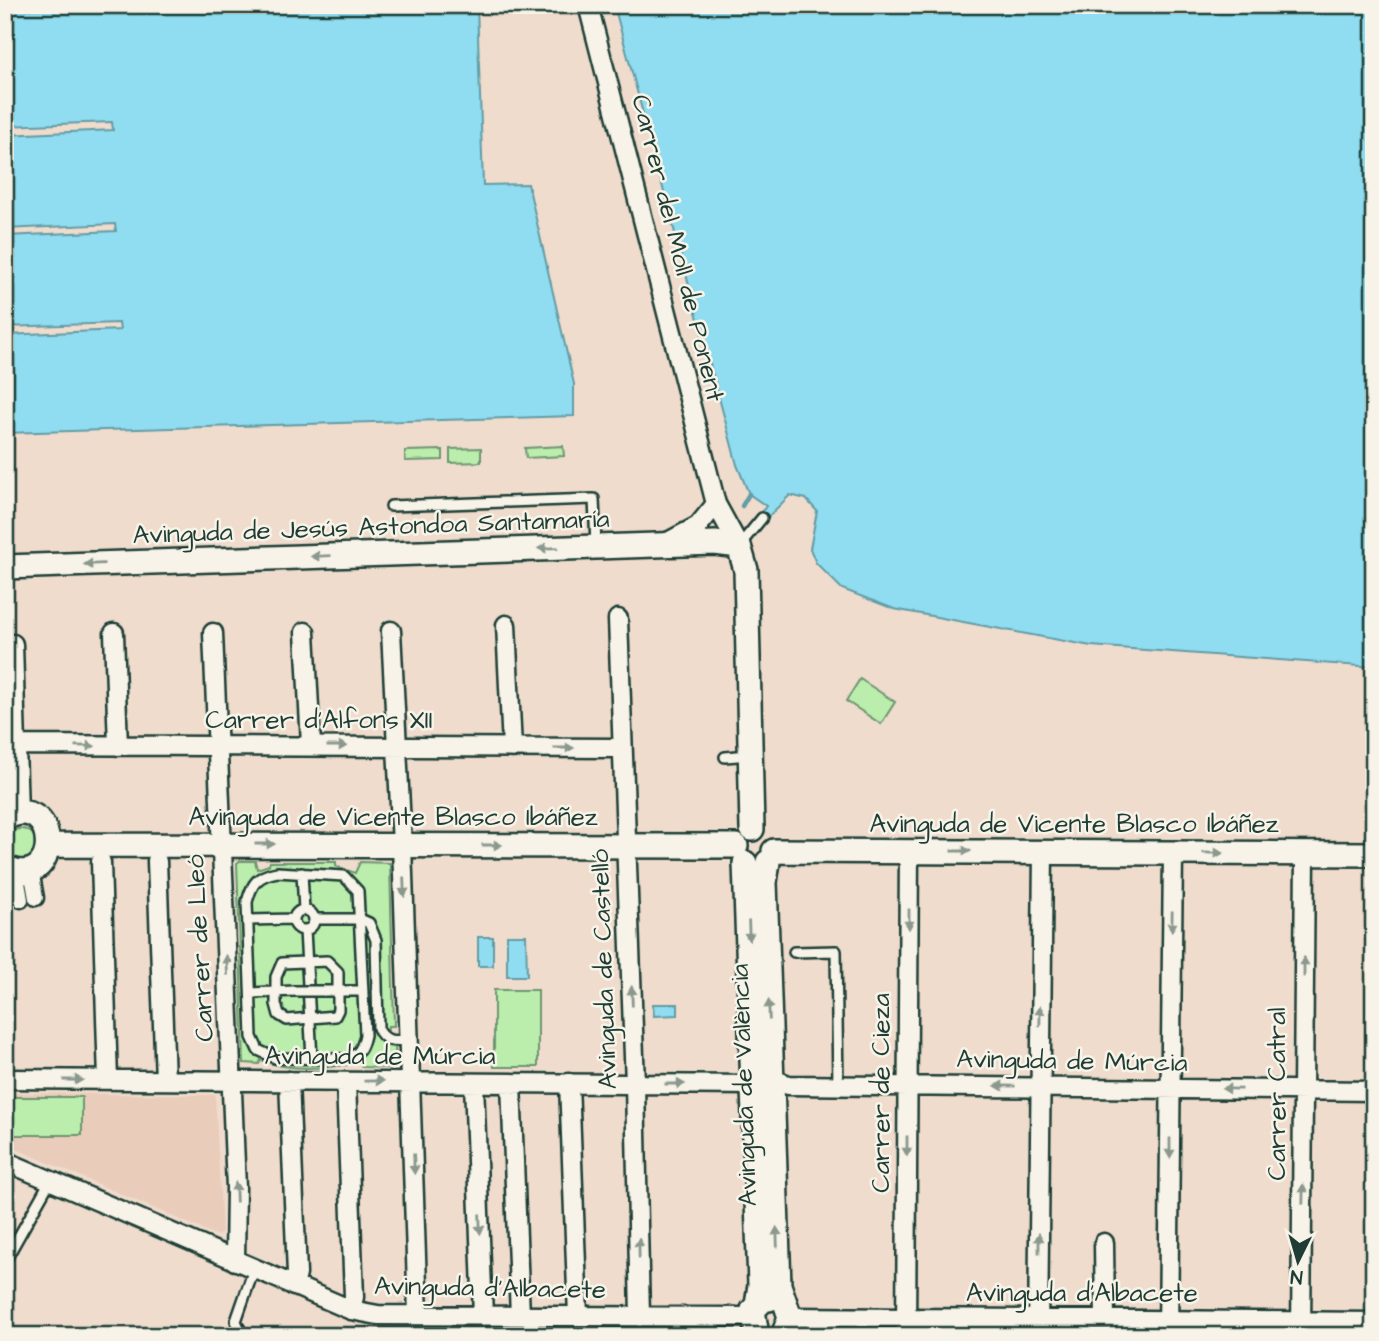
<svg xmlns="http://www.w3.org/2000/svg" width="1379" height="1341" font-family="'Architects Daughter',sans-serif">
	<rect width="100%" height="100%" fill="#efdccd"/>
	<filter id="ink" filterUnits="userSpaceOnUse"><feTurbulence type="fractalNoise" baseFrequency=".0143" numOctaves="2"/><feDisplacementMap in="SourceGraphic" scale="14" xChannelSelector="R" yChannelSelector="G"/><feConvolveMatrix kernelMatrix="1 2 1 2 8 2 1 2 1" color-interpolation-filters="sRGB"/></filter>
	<g filter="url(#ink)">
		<path fill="#e9ccba" d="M5,1093L215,1095L222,1232L218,1236L5,1144Z"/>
		<path fill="#bbedac" stroke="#6d9570" stroke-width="2" d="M563,446L564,456L526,458L525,448Z
			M481,448V462L450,463V449Z
			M443,450V460L405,461V451Z
			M860,679L895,702L881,724L846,701Z
			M5 845a16 16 0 1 1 32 0a16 16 0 1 1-32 0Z
			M240,861H255L257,869L269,865L270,862H336V866L355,873L360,862L390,863L394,1026H388L387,1046L395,1047L396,1063L391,1068L362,1067L359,1061C332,1070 287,1071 261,1060L259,1064L244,1063L237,863Z
			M494,990H538V1067H494Z
			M82,1097V1135H9V1097Z"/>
		<path fill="#90dcf0" stroke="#639ca5" stroke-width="2" d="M108,5H477L483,185L528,184L574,384V416L5,433V335L120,330L119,323L5,327V236L116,231L115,224L5,229V135L113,130L112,122L5,126V10Z
			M614,5H1374V667L1091,646L894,609L842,589L816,563L810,549L817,511L806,499L790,495L765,520L759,516L766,506L749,494L737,465Z
			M507,935H526L527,976H507Z
			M478,937H493V966H478Z
			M653,1004H678V1015L654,1016Z"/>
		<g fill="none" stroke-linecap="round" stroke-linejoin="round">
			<path stroke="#639ca5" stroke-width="4.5" d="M742,506L749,494"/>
			<defs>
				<path id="service" d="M391,506L594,499L596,545
					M739,546L762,518
					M725,757L750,755
					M277,872L344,876L358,891L365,1035C362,1049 359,1054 346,1059L275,1058L258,1050L252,1037L247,902C252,883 257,876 277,872Z
					M302,873L304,910
					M294 920a10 10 0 1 1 20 0a10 10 0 1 1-20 0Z
					M314,919H360L369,923L376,940L378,1028C384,1043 395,1041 410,1040
					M248,920L294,919
					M305,930L312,1059
					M794,952L836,951L838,1085
					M327,961L338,972V1010L335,1016L287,1020L279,1015L276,1004V977L282,963Z
					M323,991H363
					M251,993L294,991
					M5,1261L50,1181
					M248,1336L241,1332L236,1321L254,1269"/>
				<path id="pedestrian" d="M31,870L36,898
					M16,871L21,900"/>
				<path id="minor" d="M588,5L716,504L739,546
					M668,542L698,526L716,504
					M618,619L635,1084L640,1317
					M506,625L512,748
					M391,631L402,845L418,1315
					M305,632L311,745
					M114,633L118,746
					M213,633L236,1188L235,1261
					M13,644L18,813
					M17,745L621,748
					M157,861L165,1080
					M101,862L108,1080
					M771,1078L788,1085L1374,1091
					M5,1079L755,1085
					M289,1081L297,1274L294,1286
					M346,1082L354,1297L351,1310
					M474,1083L483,1316
					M511,1083L520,1316
					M569,1083L578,1316
					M5,1161L351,1310L378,1315L752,1317
					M1104,1243L1105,1320
					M790,1317L1374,1322
					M906,1336L909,851
					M1038,1336L1043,851
					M1168,1336L1173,852
					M1301,1336L1305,854"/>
				<path id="tertiary" d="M5,567L715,543L739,546L746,570L752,829
					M5,818C60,789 63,895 5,867
					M49,845L736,846
					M774,851L1374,854
					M768,862L765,882L779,1285L790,1317L783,1336
					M745,863L760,1285L757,1305
					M757,1336L753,1310L763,1300L769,1299"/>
			</defs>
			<use href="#service" stroke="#1f3d34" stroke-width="14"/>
			<use href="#pedestrian" stroke="#1f3d34" stroke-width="19"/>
			<use href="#minor" stroke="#1f3d34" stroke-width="23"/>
			<use href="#tertiary" stroke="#1f3d34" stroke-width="28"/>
			<use href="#service" stroke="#f7f3e8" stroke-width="9"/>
			<use href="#pedestrian" stroke="#f7f3e8" stroke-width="14"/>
			<use href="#minor" stroke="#f7f3e8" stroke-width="18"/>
			<use href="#tertiary" stroke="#f7f3e8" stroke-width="23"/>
			<defs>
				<path id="service-bridge" d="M294,991H323"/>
			</defs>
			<use href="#service-bridge" stroke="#1f3d34" stroke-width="14" stroke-linecap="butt"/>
			<use href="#service-bridge" stroke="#f7f3e8" stroke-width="9"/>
		</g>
		<defs><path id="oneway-solid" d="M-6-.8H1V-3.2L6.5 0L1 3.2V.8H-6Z" transform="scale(1.75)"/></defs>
		<g fill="#8b988e">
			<use href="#oneway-solid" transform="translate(548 548) rotate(178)"/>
			<use href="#oneway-solid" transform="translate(321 556) rotate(178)"/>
			<use href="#oneway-solid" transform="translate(94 564) rotate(178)"/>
			<use href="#oneway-solid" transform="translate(85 746) rotate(1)"/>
			<use href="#oneway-solid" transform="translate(337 746)"/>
			<use href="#oneway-solid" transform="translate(564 748)"/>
			<use href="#oneway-solid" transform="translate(265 844)"/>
			<use href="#oneway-solid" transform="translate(492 845)"/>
			<use href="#oneway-solid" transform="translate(961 851)"/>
			<use href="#oneway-solid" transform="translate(1213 853) rotate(1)"/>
			<use href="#oneway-solid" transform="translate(404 887) rotate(88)"/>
			<use href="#oneway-solid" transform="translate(909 919) rotate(90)"/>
			<use href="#oneway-solid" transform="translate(1172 921) rotate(91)"/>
			<use href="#oneway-solid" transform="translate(749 931) rotate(88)"/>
			<use href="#oneway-solid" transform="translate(227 965) rotate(-93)"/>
			<use href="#oneway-solid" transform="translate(1304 967) rotate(-90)"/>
			<use href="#oneway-solid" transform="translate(632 996) rotate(-92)"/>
			<use href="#oneway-solid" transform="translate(769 1010) rotate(-92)"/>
			<use href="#oneway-solid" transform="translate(1040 1016) rotate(-89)"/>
			<use href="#oneway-solid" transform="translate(73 1080)"/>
			<use href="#oneway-solid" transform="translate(374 1081) rotate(-1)"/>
			<use href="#oneway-solid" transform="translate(675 1084)"/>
			<use href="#oneway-solid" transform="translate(1005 1086) rotate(-179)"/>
			<use href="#oneway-solid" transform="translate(1232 1089) rotate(-179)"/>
			<use href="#oneway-solid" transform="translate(907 1146) rotate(90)"/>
			<use href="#oneway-solid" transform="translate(1170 1148) rotate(90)"/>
			<use href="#oneway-solid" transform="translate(414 1164) rotate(88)"/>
			<use href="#oneway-solid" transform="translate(236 1192) rotate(-92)"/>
			<use href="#oneway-solid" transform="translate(1303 1194) rotate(-89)"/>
			<use href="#oneway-solid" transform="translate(480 1224) rotate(88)"/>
			<use href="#oneway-solid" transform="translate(777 1237) rotate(-92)"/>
			<use href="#oneway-solid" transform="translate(1039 1243) rotate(-90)"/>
			<use href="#oneway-solid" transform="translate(639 1248) rotate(-91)"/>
		</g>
	</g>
	<g text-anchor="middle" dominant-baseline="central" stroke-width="5" stroke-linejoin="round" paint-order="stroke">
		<g font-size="26" fill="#1f3d34" stroke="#f7f3e8">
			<text transform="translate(678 248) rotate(76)">Carrer del Moll de Ponent</text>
			<text transform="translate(371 527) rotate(-2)">Avinguda de Jesús Astondoa Santamaría</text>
			<text x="319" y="720">Carrer d'Alfons XII</text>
			<text x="393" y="817">Avinguda de Vicente Blasco Ibáñez</text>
			<text x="1074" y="824">Avinguda de Vicente Blasco Ibáñez</text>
			<text transform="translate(200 948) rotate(-93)">Carrer de Lleó</text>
			<text transform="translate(604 969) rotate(-92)">Avinguda de Castelló</text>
			<text x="380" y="1056">Avinguda de Múrcia</text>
			<text transform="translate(1072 1061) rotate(1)">Avinguda de Múrcia</text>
			<text transform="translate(744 1085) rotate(-92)">Avinguda de València</text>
			<text transform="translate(881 1093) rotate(-90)">Carrer de Cieza</text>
			<text transform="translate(1277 1094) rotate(-90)">Carrer Catral</text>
			<text transform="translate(490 1288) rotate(1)">Avinguda d'Albacete</text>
			<text x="1082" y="1293">Avinguda d'Albacete</text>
		</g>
	</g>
	<rect width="1379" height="1341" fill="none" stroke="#f7f3e8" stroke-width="28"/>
	<rect x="14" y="14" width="1351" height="1313" fill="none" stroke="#1f3d34" stroke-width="2.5" filter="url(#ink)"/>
	<g transform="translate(1298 1261) rotate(185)" stroke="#f7f3e8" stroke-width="5" paint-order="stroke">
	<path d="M0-5L12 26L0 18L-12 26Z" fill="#1f3d34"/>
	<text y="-10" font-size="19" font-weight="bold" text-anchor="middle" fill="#1f3d34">N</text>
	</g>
</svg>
